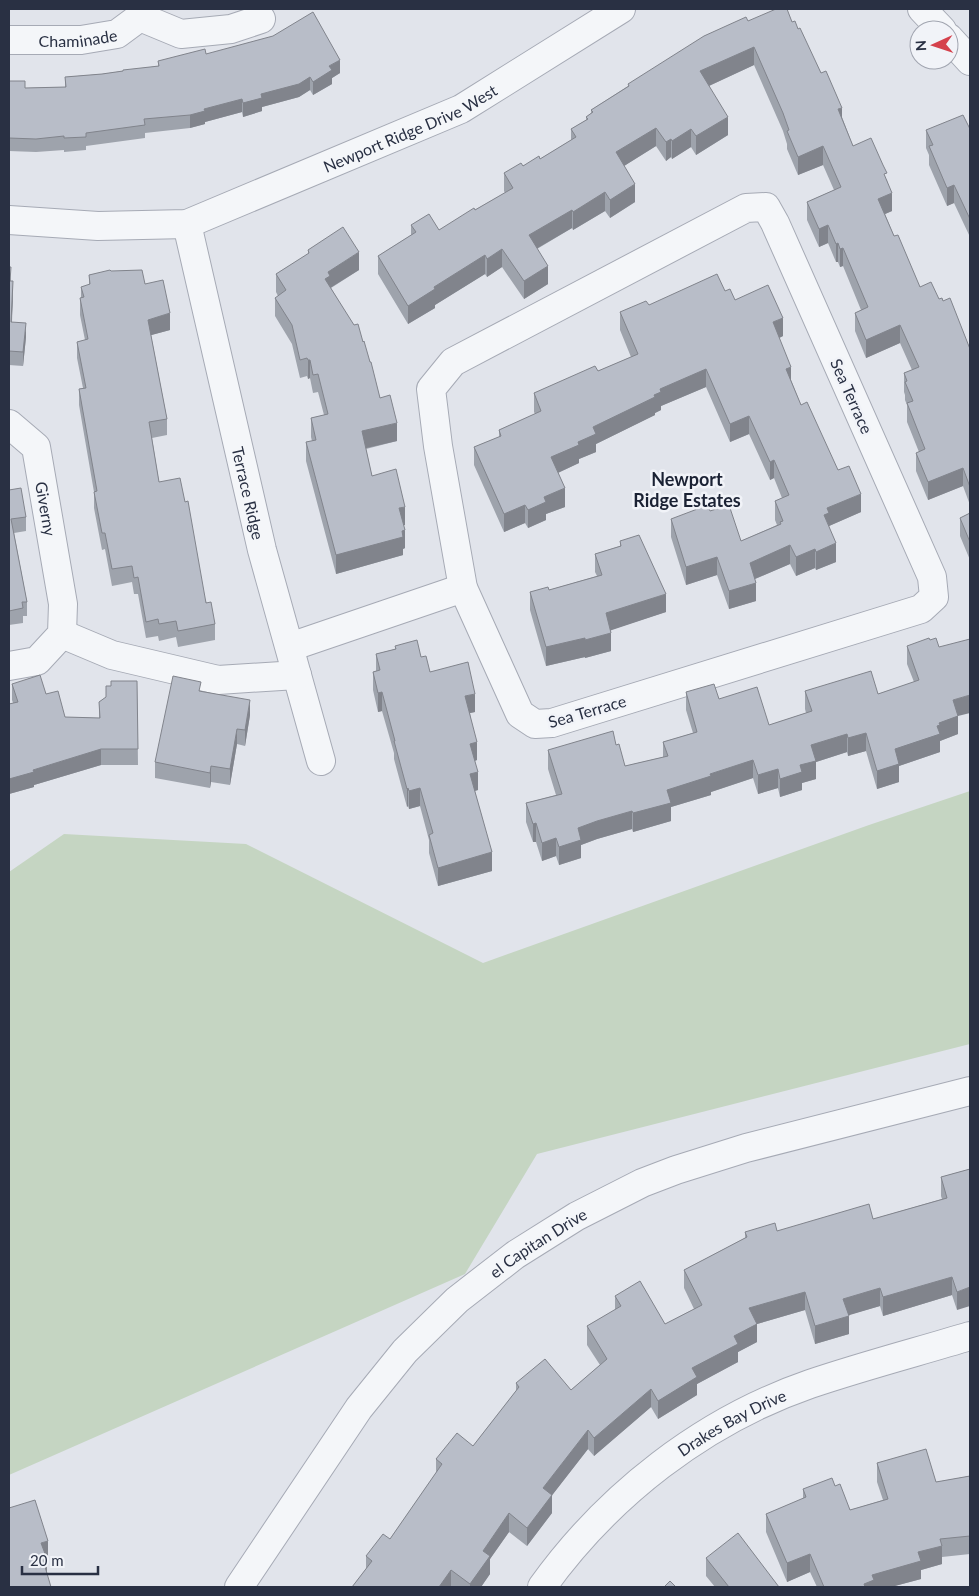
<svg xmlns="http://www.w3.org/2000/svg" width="979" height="1596" font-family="Lato,sans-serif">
	<rect width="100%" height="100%" fill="#e1e4eb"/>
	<path fill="#c5d5c2" d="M970,791V1044L537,1154L465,1274L9,1475V872L64,834L246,844L483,963L869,825Z"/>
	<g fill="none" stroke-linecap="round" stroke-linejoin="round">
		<defs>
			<g id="minor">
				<path d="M922,9L942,30"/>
				<path d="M140,17L181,34L231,29L261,19"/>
				<path d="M949,38L970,61"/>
				<path id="s1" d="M9,40H81L117,34L140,17"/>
				<path d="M766,207L775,223L932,577L934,597L921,609L552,723L535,724L520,714L463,588L438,446L431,389L453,362L746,208Z"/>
				<path id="s2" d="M9,220L98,226L187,224L461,109L621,9"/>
				<path id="s3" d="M187,224L262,550L321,761"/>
				<path id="s4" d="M9,424L36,447L63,604L62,634L37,661L9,666"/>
				<path d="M62,634L112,655L218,680L297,675"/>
				<path d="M290,647L463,588"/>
				<path id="s5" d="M239,1587L359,1408L405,1351L457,1300L515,1255L577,1216L642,1183L676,1170L746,1148L970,1091"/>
				<path id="s6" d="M542,1587C608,1495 703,1421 810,1384C863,1366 917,1352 970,1336"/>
			</g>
		</defs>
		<use href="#minor" stroke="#a6aab5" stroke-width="30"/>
		<use href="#minor" stroke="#f4f6f9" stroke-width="28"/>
	</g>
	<path fill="#9ea3ac" d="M748,21L792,22L798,29L821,73L842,117L853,146L887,180L892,211L885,214L894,236L920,287L939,299L943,301L970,349V505L963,486L928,500L916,471V453L919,452L907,422V405L905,400V395L904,392V373L912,370L900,343L866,358L855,331V313L861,310L843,266L840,267L838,262H836L828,243L819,247L807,220V202L834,190L823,165L798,175L787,149V144L783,131L754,65L709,86L728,135L696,155L691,147L672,159L671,157L666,161L656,146L624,166L635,202L610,218L605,211L573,230L572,228L537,249L548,284L524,299L502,267L487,277L485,274L435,305V308L408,324L378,274V256L411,235V225L439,230L505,193L504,191V173L540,159L571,140V129L586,120V117L591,113V110L628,86V84Z
		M206,54L340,73L332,78V84L313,95L310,90L299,97L262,107V111L243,117L242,112L205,122V124L190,128L145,133V138L86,146V150L64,152V150L36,152L9,151V81L25,88L65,87V77L102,74L158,66V61Z
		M970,129V237L954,203L947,206L929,165V155L926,148V130Z
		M308,250L359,270L331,288L363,342L380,398L397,441L366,449L372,476L405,525H403L405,548L403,549V555L336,574L306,461V442L312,441L311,437V418L324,415L318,392L313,393L310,378L308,379L307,376L300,378L292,344L275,316V298L278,296L276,292V274L308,254Z
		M9,267L13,295L12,322L26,337L23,366L9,365Z
		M111,271L145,284L170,330L151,335L167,419V435L152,438L159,482L215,624V640L178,647L176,637L159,641L158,636L146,638L138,594H134L132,582L112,586L105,549L102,550L94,508V492L79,405V389L83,388L77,358V342L85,340L80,315V298H81V287L89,285V275Z
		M725,291L735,300L783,336L779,338L791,380L801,405L861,512L829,526L836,562L816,570L815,568L796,576L790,564L755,579L756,601L729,609L717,575L686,585L671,537V519L710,511L741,541L777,525L775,520V501L782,498L774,478L770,480L749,434L730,442L706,387L661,406V410L655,413V415L596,444V452L579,459V463L558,473L565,507L546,514V520L528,528L525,523L504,532L474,465V447L499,437V430L535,414L534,412V393L598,371L631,357L620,330V312L649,305Z
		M9,490L26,517V531L14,533L27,602V616H23V623L9,625Z
		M970,513V560L960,536V518Z
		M620,541L666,612L610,630L611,651L585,658V657L546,666L530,610V592L549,590L597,576L595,572V554L620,546Z
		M395,646L421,657L430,672L475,712L470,713L477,760L475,761L478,790L475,791L492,871L438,886L429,853V840L420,806L409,809L408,806L407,807L394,759V753L382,711L378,712L373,690V672L376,671V654L395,649Z
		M907,646L958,716V734L940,741V752L899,766V782L877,789L866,751L848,756L847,752L816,762V779L802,783V790L780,797L778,788L758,794L753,778L711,792V795L671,807V821L633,832L632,829L597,839L581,845V858L559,865L556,856L542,861L536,842H533L526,822V803L556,795L548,769V750L616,745L625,766L663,757V742L693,733L686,710V692L719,699L769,725L806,713L805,709V691L878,694L914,682L907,664Z
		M137,681L138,765H101L34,785V787L9,794V704L13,703L12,700V684L46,694L65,717L99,718V702L106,697L111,686Z
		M201,691L250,715L245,746L237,744L230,785L211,782L210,788L155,778V762Z
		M970,1169L957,1310L952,1295L883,1316L880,1306L848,1315L849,1334L815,1344L805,1310L757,1324V1342L738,1352V1362L697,1384V1395L658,1419L651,1407L594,1456L588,1449L552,1495V1513L527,1546L509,1532L490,1559V1574L481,1587H352L366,1569V1556L390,1539L436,1473V1459L473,1446L516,1391V1383L571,1390L600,1365L587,1345V1326L615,1310V1296L665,1324L694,1309L684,1288V1270L745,1238V1232L777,1231L873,1219L942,1199L941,1196V1177Z
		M877,1463L936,1482L970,1476V1554L942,1557V1564L921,1570V1579L891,1587H817L810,1572L787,1582L766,1532V1514L803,1499V1489L835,1486L850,1510L883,1500L877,1482Z
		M706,1558L779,1587H715L706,1576Z"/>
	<path fill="#81848c" d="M754,47V65L700,90V71Z
		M340,60V73L332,78V84L313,95V82L329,66Z
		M310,77V90L299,97L262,107V111L243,117V103L261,94Z
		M242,99V112L205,122V124L190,128V115L204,109Z
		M842,108V126L838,109Z
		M728,117V135L696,155V136Z
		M656,128V146L616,171V152Z
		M691,129V147L672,159V141Z
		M671,139V157L666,161V142Z
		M823,146V165L798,175V157Z
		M635,184V202L610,218V200Z
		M954,185V203L947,206V188Z
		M605,192V211L573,230V212Z
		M892,193V211L878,217V199Z
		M572,210V228L529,253V235Z
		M828,225V243L819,247V229Z
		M838,243V262H836V244Z
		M843,248V266L840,267V249Z
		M502,249V267L487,277V259Z
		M359,252V270L330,288L325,279L328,272Z
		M485,255V274L435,305V308L408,324V306L434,287Z
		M548,266V284L524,299V281Z
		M13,281V295L11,336V322Z
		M170,313V330L148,336V320Z
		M783,318V336L773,341V322Z
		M26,323V337L23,366V352Z
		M900,325V343L866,358V340Z
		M308,360H310V378L308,379Z
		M791,367V385L786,369Z
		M706,369V387L661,406V410L655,413V415L596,444V452L579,459V463L551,476V457L593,427L654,395L660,389Z
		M749,416V434L730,442V424Z
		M397,423V441L362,449V431Z
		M774,460V478L770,480V462Z
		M963,468V486L928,500V482Z
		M565,488V507L546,514V520L528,528V510L544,497Z
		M861,494V512L829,526L824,515L827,508Z
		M525,505V523L504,532V514Z
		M405,507V525L399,527V508Z
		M405,530V548L403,549V555L336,574V555Z
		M836,543V562L816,570V552Z
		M790,545V564L750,581V563Z
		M815,549V568L796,576V557Z
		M717,557V575L686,585V567Z
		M756,583V601L729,609V591Z
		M666,594V612L606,632V613Z
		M611,633V651L585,658V640Z
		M585,638V657L546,666V647Z
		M382,692V711L378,712V693Z
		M475,694V712L465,714V696Z
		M970,695V713L958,716V734L940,741V752L899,766V782L877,789V771L895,749L937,726L953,700Z
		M250,700V715L245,746V730Z
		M237,729V744L230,785V769Z
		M866,733V751L848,756V738Z
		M847,734V752L816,762V779L802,783V790L780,797V779L800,765L811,745Z
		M477,742V760L470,762V744Z
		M101,749V765L34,785V787L9,794V779L33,770Z
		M753,760V778L711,792V795L671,807V821L633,832V813L667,790L710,774Z
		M211,766V782L210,788V773Z
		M778,769V788L758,794V775Z
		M478,772V790L470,792V774Z
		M408,788V806L407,807V789Z
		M420,788V806L409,809V791Z
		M632,811V829L597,839L581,845V858L559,865V847L578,828L597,821Z
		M536,823V842H533V824Z
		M556,838V856L542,861V843Z
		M492,852V871L438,886V868Z
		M952,1277V1295L883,1316V1297Z
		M970,1287V1306L957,1310V1292Z
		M880,1288V1306L843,1317V1299Z
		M805,1292V1310L757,1324V1342L738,1352V1362L697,1384V1395L658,1419V1401L692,1368L734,1336L749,1308Z
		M849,1316V1334L815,1344V1326Z
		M651,1389V1407L594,1456V1438Z
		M588,1430V1449L543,1507V1488Z
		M552,1495V1513L527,1546V1528Z
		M509,1513V1532L490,1559V1574L481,1587H470V1584L483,1551Z
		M48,1541V1564L47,1565V1582L43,1584L41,1543Z
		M942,1546V1564L921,1570V1579L891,1587H864V1584L872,1575L918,1552Z
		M810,1554V1572L787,1582V1563Z
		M451,1570V1587H439Z"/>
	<path fill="#b8bdc8" stroke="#81848c" d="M776,9H787L792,22L795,21L798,29L800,28L821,73L826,71L842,108L838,109L853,146L871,138L883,165L887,173L884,174L892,193L878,199L894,236L898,235L920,287L931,282L939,299L942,298L943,301L950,298L970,349V487L963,468L928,482L916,453L925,449L907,403L913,401L905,382L907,381L904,373L919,367L900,325L866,340L855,313L868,307L843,248L840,249L838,243L836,244L828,225L819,229L807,202L841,187L823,146L798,157L787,131L789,130L783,113L754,47L700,71L728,117L696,136L691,129L672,141L671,139L666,142L656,128L616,152L635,184L610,200L605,192L573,212L572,210L529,235L548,266L524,281L502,249L487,259L485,255L434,287L435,289L408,306L378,256L416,232L411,225L429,214L439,230L474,208L475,210L513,188L504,173L521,163L523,166L539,156L540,159L576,137L571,129L588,119L586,117L593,112L591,110L629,86L628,84L704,36L746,17L748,21Z
		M313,12L340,60L329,66L332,70L313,82L310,77L299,84L261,94L262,98L243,103L242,99L204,109L205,111L190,115L144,119L145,125L86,133V137L64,138V136L36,139L9,138V81H25V88L66,87L65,77L102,74L123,71V70L159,66L158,61L205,49L206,54L273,36Z
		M963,115L970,129V219L954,185L947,188L929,146L933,145L926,130Z
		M343,227L359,252L328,272L330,276L325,279L354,325L358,324L363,342L364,341L370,362H371L380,398L390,395L397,423L362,431L372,476L396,469L405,507L399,508L405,530L402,531L403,537L336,555L306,442L316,440L311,418L328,414L318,374L313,375L310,360H308L307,358L300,360L292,325L275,298L286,290L276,274L309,253L308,250Z
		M9,267H11L10,281H13L11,322L26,323L23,352L9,351Z
		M110,270L111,271L142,270L145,284L163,280L170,313L148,320L167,419L149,422L159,482L180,478L185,502L188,501L206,603L211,602L215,624L178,631L176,621L159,624L158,619L146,622L138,577L134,578L132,566L112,569L105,533H102L94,492L97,491L79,389L86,388L77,342L88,339L80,298L84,297L81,287L90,284L89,275Z
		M717,274L725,291L730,289L735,300L768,285L783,318L773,322L791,367L786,369L801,405L807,402L838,470L849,466L861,494L827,508L829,513L824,515L836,543L816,552L815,549L796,557L790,545L750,563L756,583L729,591L717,557L686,567L671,519L708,505L710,511L729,505L741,541L781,524L780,522L783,521L775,501L789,495L774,460L770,462L749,416L730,424L706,369L660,389L661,392L654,395L655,397L593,427L596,434L578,442L579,445L551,457L565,488L544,497L546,502L528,510L525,505L504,514L474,447L501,436L499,430L541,411L534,393L595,366L598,371L638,354L620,312L646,301L649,305Z
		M21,488L26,517L11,519L27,602H22L23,608L9,611V490Z
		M970,513V542L960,518Z
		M639,535L666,594L606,613L611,633L585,640V638L546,647L530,592L548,587L549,590L602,575L595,554L621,546L620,541Z
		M929,638L930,640L936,638L939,647L970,639V695L953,700L958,716L939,723L940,725L937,726L940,734L895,749L899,764L877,771L866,733L848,738L847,734L811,745L816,761L800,765L802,772L780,779L778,769L758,775L753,760L710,774L711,776L667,790L671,803L633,813L632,811L597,821L578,828L581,840L559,847L556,838L542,843L536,823L533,824L526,803L562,794L548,750L613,731L616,745L619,744L625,766L668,756L663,742L697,732L686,692L714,684L719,699L757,687L769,725L812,711L805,691L871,671L878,694L919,680L907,646Z
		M417,640L421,657L426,656L430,672L468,662L475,694L465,696L477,742L470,744L478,772L470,774L492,852L438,868L429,835L433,833L420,788L409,791L408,788L407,789L394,741H395L382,692L378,693L373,672L380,670L376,654L396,649L395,646Z
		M40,675L46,694L58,691L65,717L100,718L99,702L106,697V686H111V681H137L138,749H101L33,770L34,772L9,779V704L18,702L12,684Z
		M173,676L201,682L199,691L250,700L245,730L237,729L230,769L211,766L210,773L155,762Z
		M970,1169V1287L957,1292L952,1277L883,1297L880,1288L843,1299L849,1316L815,1326L805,1292L749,1308L757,1324L734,1336L738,1344L692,1368L697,1377L658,1401L651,1389L594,1438L588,1430L543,1488L552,1495L527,1528L509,1513L483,1551L490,1556L470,1584L451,1570L439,1587H352L372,1561L366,1556L383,1534L390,1539L442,1464L436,1459L457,1433L473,1446L519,1387L516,1383L545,1359L571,1390L607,1359L587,1326L621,1306L615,1296L640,1281L665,1324L702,1305L684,1270L747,1237L745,1232L775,1223L777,1231L869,1204L873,1219L947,1198L941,1177Z
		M926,1449L936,1482L970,1476V1536L940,1539L942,1546L918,1552L921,1561L872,1575L874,1580L864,1584L865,1587H824L810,1554L787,1563L766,1514L806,1497L803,1489L832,1478L835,1486L840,1484L850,1510L888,1499L877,1463Z
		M35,1500L48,1541L41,1543L47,1559L43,1560L51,1587H9V1508Z
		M738,1533L779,1587H729L706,1558Z
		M670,1581L676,1587H664Z"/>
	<g text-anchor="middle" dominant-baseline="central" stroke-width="5" stroke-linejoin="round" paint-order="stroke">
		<g font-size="16" fill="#293043" stroke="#f1f3f8">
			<text stroke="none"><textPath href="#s1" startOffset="69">Chaminade</textPath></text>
			<text stroke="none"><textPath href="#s2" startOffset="421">Newport Ridge Drive West</textPath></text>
			<text transform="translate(852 396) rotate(66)">Sea Terrace</text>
			<text stroke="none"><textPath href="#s3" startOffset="276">Terrace Ridge</textPath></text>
			<text stroke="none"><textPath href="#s4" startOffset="98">Giverny</textPath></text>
			<text transform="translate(587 711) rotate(-16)">Sea Terrace</text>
			<text stroke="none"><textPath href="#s5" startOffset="461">el Capitan Drive</textPath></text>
			<text stroke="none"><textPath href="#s6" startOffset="254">Drakes Bay Drive</textPath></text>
		</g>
		<g font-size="18" font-weight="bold" fill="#1b2234" stroke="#f1f3f8">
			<text x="687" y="479">Newport<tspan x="687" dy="21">Ridge Estates</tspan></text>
		</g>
	</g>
	<rect width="979" height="1596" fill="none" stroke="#293043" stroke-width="20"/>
	<g transform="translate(934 45) rotate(267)"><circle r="24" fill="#f1f3f8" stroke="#a1a5b0"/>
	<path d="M0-4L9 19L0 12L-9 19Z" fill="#d5414c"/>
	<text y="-8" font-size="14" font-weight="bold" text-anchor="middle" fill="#293043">N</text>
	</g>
	<path d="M22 1566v8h76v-8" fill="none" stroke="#293043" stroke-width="2.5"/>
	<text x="30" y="1566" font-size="15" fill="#293043" stroke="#f1f3f8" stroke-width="4" paint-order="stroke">20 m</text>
</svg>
